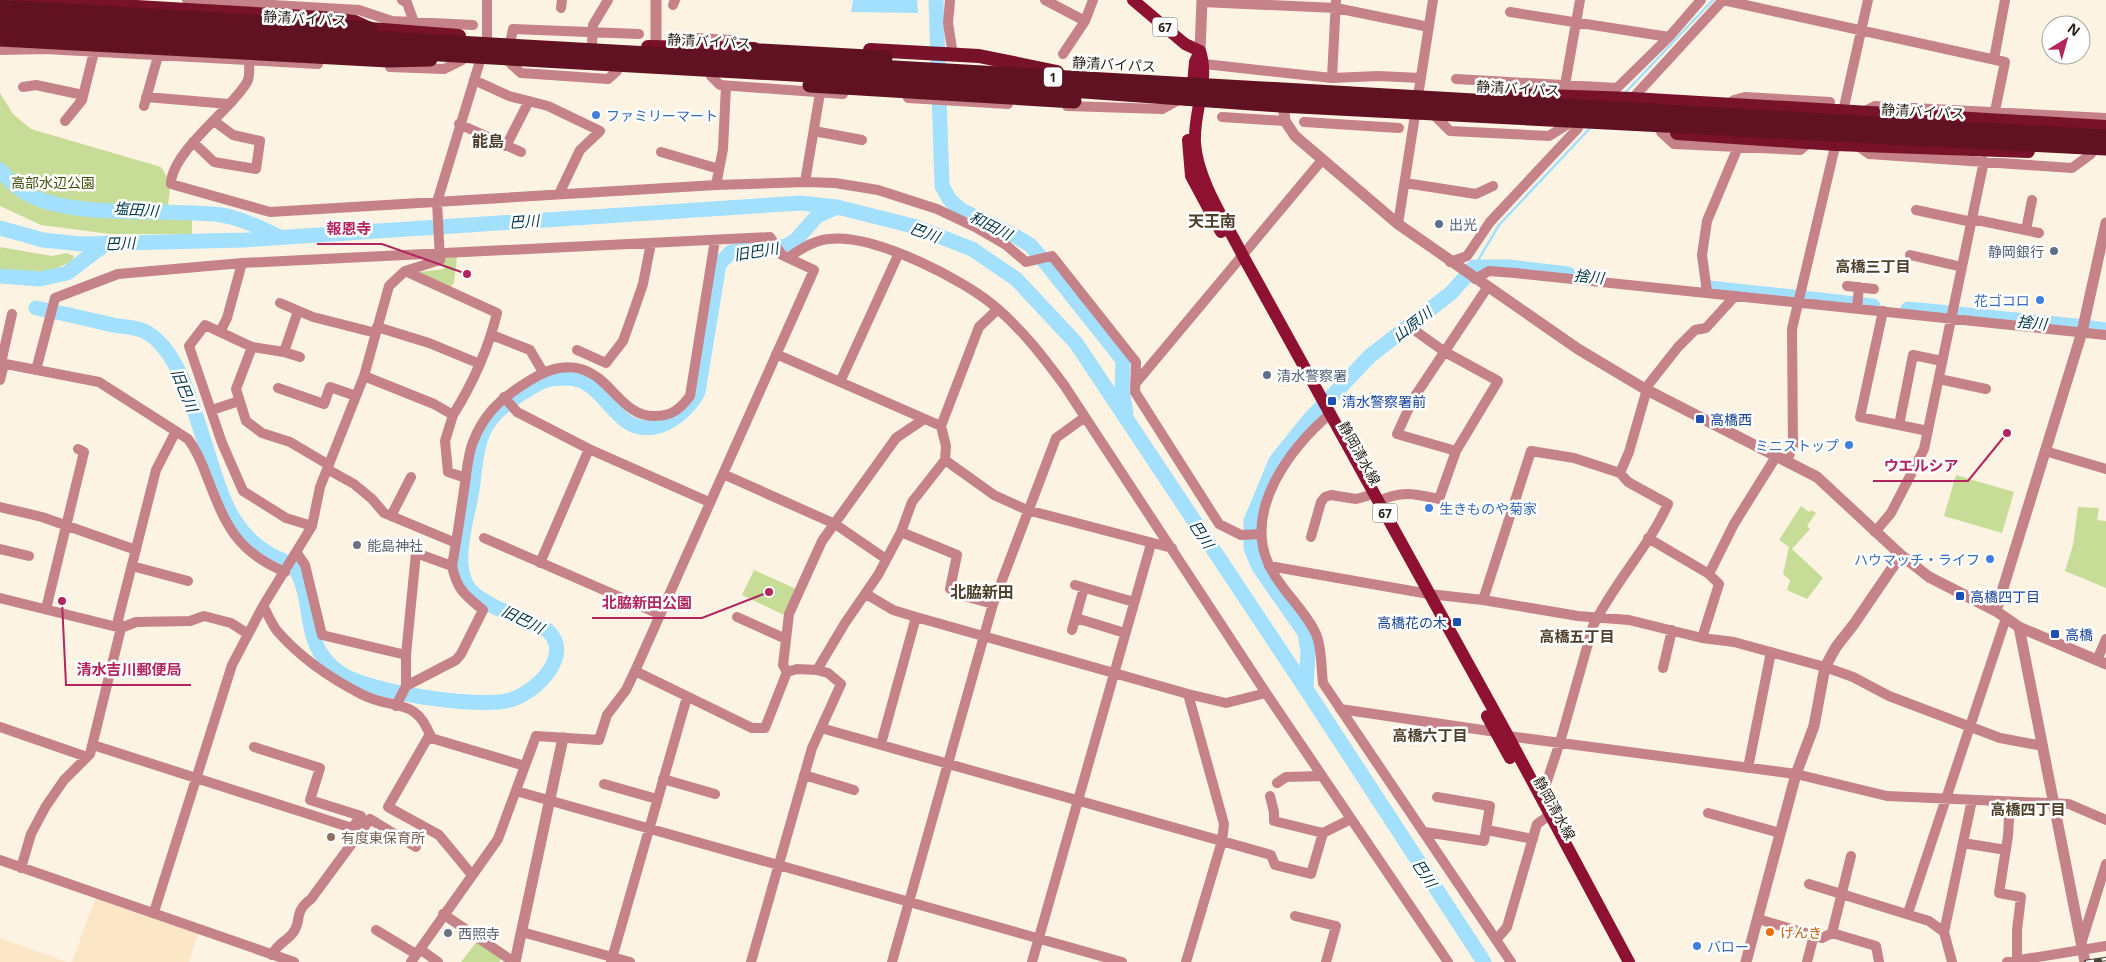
<svg xmlns="http://www.w3.org/2000/svg" width="2106" height="962" font-family="'Noto Sans','Noto Sans JP',sans-serif">
	<rect width="100%" height="100%" fill="#fdf3e3"/>
	<path fill="#fbe7c5" d="M96,896L198,933L189,962H72Z
		M0,938L67,962H0Z"/>
	<path fill="#c7dc96" d="M0,93L13,114L31,129L161,167C170,180 171,188 168,204L192,217V234H110L41,225L0,206Z
		M0,247L52,256L66,253L74,256L72,261C50,272 25,281 0,273Z
		M457,257L454,283L449,289L419,272L444,269V258Z
		M1956,475L2014,492L2002,533L1944,516Z
		M1801,506L1809,512L1811,510L1816,513L1807,526L1810,529L1792,549L1823,578L1807,599L1787,590L1790,580L1783,574L1789,547L1779,540Z
		M2078,507L2099,508L2097,520L2106,521V588L2065,571L2073,545Z
		M754,570L796,589L784,615L742,595Z
		M478,940L502,958L499,962H461Z"/>
	<path fill="#a2e0fe" d="M853,0H917L918,13L851,12Z"/>
	<g fill="none" stroke-linecap="round" stroke-linejoin="round">
		<path stroke="#a2e0fe" stroke-width="2.5" d="M1625,93L1713,0
			M1474,267L1499,225L1591,127"/>
		<path stroke="#a2e0fe" stroke-width="15" d="M936,0L942,186L950,200L961,210L1015,236L1030,245L1045,262L1123,360L1122,391L1126,413
			M0,170C8,179 18,190 29,195C77,219 165,208 221,215C241,218 260,228 278,236
			M0,228L43,240L82,244L244,240L800,203L837,207L913,226L972,249L1016,279L1076,343L1306,689L1484,962
			M0,276L40,279L67,273L107,243
			M1709,288L1794,297
			M1803,298L1873,306
			M36,308C62,313 87,319 113,325C123,327 136,327 144,331C194,355 204,474 235,521C243,534 256,546 269,554C277,559 291,562 296,570C316,604 299,645 340,673C367,692 478,709 510,700C527,695 547,679 554,662C559,650 557,639 547,630C526,620 486,607 470,590C464,583 462,574 461,565C459,541 468,514 472,490C474,477 475,462 478,449C480,438 485,426 492,418C504,403 524,391 541,382C549,378 558,378 567,378C596,379 605,405 626,421C653,440 686,415 698,392L719,264L731,252L786,246L796,240L817,216L835,208
			M1908,309L1949,313
			M1957,314L2076,326
			M2091,328L2106,330
			M1306,689L1308,652L1305,633L1259,567L1251,548V521L1276,461L1309,420L1370,356L1451,293L1474,267H1510L1568,274"/>
		<path stroke="#c58288" stroke-width="10" d="M187,0L359,10L392,21L473,25
			M402,0L407,3L414,22
			M950,0L948,23L953,55
			M1045,0L1085,21
			M1723,0L2005,62L1995,111
			M1202,2L1336,8L1429,27
			M673,5L675,0
			M561,8L562,0
			M1510,12L1669,37
			M697,38L731,40L742,49
			M511,39L513,29L639,34
			M592,44L593,25L608,0
			M0,50L45,49L318,64
			M1063,54L1085,21L1093,0
			M1994,59L2005,0
			M249,61C249,67 250,74 248,80C245,87 239,93 234,99C216,120 171,157 171,184L270,212L716,185L805,182L835,183L878,190L937,209L975,227L1006,245L1026,262L1052,256L1136,362L1135,392L1219,524L1241,535L1260,534
			M511,64L521,73L608,79L617,71
			M1204,64L1332,78L1378,76L1421,78
			M390,67L444,69L462,60
			M711,76L720,85L843,94
			M1332,78L1336,0
			M1456,79L1617,88L1669,37L1701,0
			M474,80L509,96L548,106L600,131L580,150L559,194
			M1565,85L1580,0
			M23,87L36,85L83,95
			M146,97L229,104
			M908,98L1008,104
			M1632,99L1723,0
			M1728,105L1734,100L1745,97L1830,102
			M144,106L158,56
			M1067,106L1162,109L1182,98
			M1431,112L1450,131L1549,136L1568,124
			M1863,112L1875,106L2106,118
			M1842,116L1868,0
			M1222,117L1285,121
			M65,121L82,100L94,52
			M1304,122L1399,128
			M459,124L521,152
			M814,131L862,140
			M1661,132L1674,144L1800,150L1810,142
			M193,142L214,162L256,169L260,141L233,135L214,121
			M1855,144L1869,154L2072,168L2091,154
			M506,146L529,101
			M661,152L719,169
			M805,182L820,93
			M1405,183L1476,194L1493,186
			M716,185L723,149L726,86
			M1916,210L1972,222
			M1972,219L2039,233
			M1398,224L1433,0
			M2026,230L2032,200
			M1910,255L1962,267
			M788,258C800,249 814,240 829,239C875,234 966,280 999,310C1025,333 1044,358 1064,385L1266,693L1448,962
			M1450,262L1467,256L1490,222L1578,128
			M1475,279L1489,271L1515,273L2106,335
			M1847,286L1874,289
			M1707,292L1702,255L1707,221L1738,147
			M280,303L313,317L376,333
			M1857,308L1859,287
			M1883,311L1860,417L1928,431
			M377,327L429,343L480,364
			M220,332L227,318L242,263
			M492,335L530,350L543,372
			M252,347L236,389L246,421L262,433L290,442L329,465
			M577,350L606,363L623,341L633,313L643,284L651,243
			M284,352L298,311
			M300,357L284,352L252,347L205,325L189,346L222,443L243,491L286,518L312,526
			M0,363L99,382L188,439C197,451 202,463 207,477C225,523 235,551 285,572
			M1,363L12,314
			M36,370L55,298L118,274L242,263L770,237L782,255L814,270L635,671L626,690L607,715L599,740L536,736L498,839L411,962
			M364,376L434,404L453,415C473,383 488,350 497,313L405,271
			M1939,379L1986,389
			M0,380L4,364
			M840,382L899,253
			M1135,384L1322,160
			M278,388L324,404L330,387L356,396
			M1645,389L1678,347L1695,330L1706,328L1735,296
			M504,397L517,412L589,449L709,502
			M212,410L239,401
			M1331,413C1290,448 1243,510 1269,565C1280,590 1305,609 1316,634C1322,647 1321,668 1323,683L1511,962
			M453,415L445,441L448,472L466,478
			M1899,425L1913,355L1942,361
			M941,426L979,327L998,309
			M1456,451L1397,434L1413,399L1487,288
			M2045,451L2106,469
			M945,460L994,495L1027,510L1172,548
			M1787,461L1793,446L1792,329L1837,138
			M327,469L354,484L372,499L384,513L456,543
			M1620,473L1629,452L1647,389
			M723,474L835,524L886,559
			M1379,501C1402,490 1415,494 1439,499L1456,451L1498,381L1445,352L1417,332
			M0,507L42,517L136,550
			M391,516L411,477
			M901,532L957,555L950,589L957,594L993,604
			M1875,532L1891,513L1924,449L1984,161
			M1311,537L1321,502L1325,497L1331,495L1356,499L1367,496
			M484,538L659,614
			M1648,538L1709,574L1719,584L1702,638
			M0,549L29,556
			M297,553L305,565L322,635L406,655
			M540,563L589,449
			M132,566L188,581
			M1269,566L1429,594L1483,600
			M1709,574L1734,524L1777,455
			M1075,585L1134,602
			M866,594L893,610L916,617L1188,694L1224,824L1222,841L1186,962
			M0,598L121,628L136,622L190,621L204,616L231,623L248,634
			M263,606C268,614 272,625 278,632C300,657 332,679 361,694C393,711 417,696 431,738L525,766
			M46,609L84,452L78,449
			M737,617L786,639
			M1076,618L1125,633
			M1072,630L1084,588
			M2097,660L2106,639
			M1663,668L1672,630
			M635,671L752,728H765L787,672L783,665L789,614L822,541L896,438L924,419
			M787,672L797,669L817,670
			M406,686L456,660L461,654L483,610C465,595 457,590 452,566C457,538 461,511 465,483C467,470 468,454 473,442C483,416 498,401 521,386C539,374 558,363 581,369C612,378 622,417 655,416C672,416 680,409 690,396L715,240
			M1188,694L1226,703L1266,693
			M396,706L406,686V655L416,553L452,566
			M1340,709L1496,732L1508,736L1796,774L1887,796L2069,804L2106,820
			M0,727L87,757
			M821,728L1271,855L1275,865L1311,874L1323,833L1351,819
			M430,734L388,807L439,835L472,875
			M881,744L916,617
			M93,745L352,828L361,816L310,800L320,768L254,747
			M1748,768L1771,652
			M804,775L854,790
			M663,779L715,794
			M1277,783L1286,777L1322,776
			M604,784L657,799
			M516,791L1122,962
			M1270,796L1274,812V821L1323,833
			M1541,799L1560,742L1593,626C1614,583 1648,548 1668,504L1628,482L1620,473L1574,458L1531,451L1483,600L1578,616L1629,620L1702,638L1734,642L1825,667L1853,677L1889,696L2000,738L2043,746
			M2010,802L2008,836L1999,893L2021,897L2017,930V961
			M1708,813L1780,833
			M1487,830L1533,839
			M1425,832L1484,841L1490,806L1437,797
			M1963,843L2006,850
			M0,860L294,962
			M21,868L31,834L46,806L64,780L90,754L121,628L118,620L156,470L176,431
			M1809,884L1929,921L1944,932L1952,962
			M154,912L232,665L263,606L312,526L320,487L364,376L389,286L405,271L440,260L437,202L487,38V0
			M1908,913L2006,618
			M443,914L514,962
			M1295,916L1336,926L1326,962
			M1758,919L1822,938L1832,933L1851,856
			M376,930L416,954
			M522,932L630,962
			M1944,932L1972,800
			M1832,933L1876,946L1879,962
			M1496,940L1507,927L1537,824L1544,819
			M2082,941L2106,864
			M420,949L438,962
			M272,955C276,945 285,942 292,934C303,922 292,913 311,899L370,819L416,847
			M611,962L687,697
			M751,962L812,748L841,684L828,673L817,670L845,623L878,575L901,532L912,502L945,460L946,446L941,426L776,354
			M892,962L993,604L1056,438L1085,417
			M1032,962L1151,544
			M1807,962L1814,935
			M2007,962L2106,946"/>
		<path stroke="#c58288" stroke-width="11" d="M656,0V56
			M1200,51L1202,0
			M1283,101L1285,121L1295,136L1398,224L1578,349L1645,389L1817,477L1901,555L1929,577L1996,611L2019,627L2106,664
			M1996,611L2082,332L2106,223
			M2019,627L2085,962
			M515,962L563,738
			M1746,962L1796,774L1814,726L1825,667L1836,647L1854,624L1901,555"/>
		<path stroke="#8f1132" stroke-width="12" d="M1133,0L1185,44L1200,51C1210,81 1193,112 1195,143C1197,180 1227,224 1243,256L1508,736L1629,962
			M1192,95L1195,62L1200,51
			M1188,140L1191,176L1221,232
			M1487,716L1510,758"/>
		<path stroke="#78112a" stroke-width="14" d="M18,0L322,18L355,22L370,29L459,36
			M648,47L754,49
			M870,50L979,56L1057,72
			M1483,94L1632,99L2106,127
			M1677,133L1836,144L2028,151"/>
		<path stroke="#601122" stroke-width="15" d="M0,7L370,29
			M0,39L388,60L430,59
			M743,50L885,58"/>
		<defs>
			<path id="rail" d="M2086,962L2106,959"/>
		</defs>
		<use href="#rail" stroke="#4b463a" stroke-width="4.5"/>
		<use href="#rail" stroke="#fff" stroke-width="2.5" stroke-dasharray="8" stroke-linecap="butt"/>
		<path stroke="#601122" stroke-width="15" d="M0,17L2106,137
			M0,29L1056,89L1280,105L2106,148
			M810,85L1074,101"/>
	</g>
	<g fill="#3f7fe0" stroke="#fff" stroke-width="2">
		<circle cx="596" cy="115" r="5"/>
		<circle cx="2040" cy="300" r="5"/>
		<circle cx="1849" cy="445" r="5"/>
		<circle cx="1429" cy="508" r="5"/>
		<circle cx="1990" cy="559" r="5"/>
		<circle cx="1697" cy="946" r="5"/>
	</g>
	<g fill="#5c6f8a" stroke="#fff" stroke-width="2">
		<circle cx="1439" cy="224" r="5"/>
		<circle cx="2054" cy="251" r="5"/>
		<circle cx="1267" cy="375" r="5"/>
	</g>
	<g fill="#1a4fb4" stroke="#fff" stroke-width="2">
		<rect x="1327" y="396" width="10" height="10" rx="2.5"/>
		<rect x="1695" y="414" width="10" height="10" rx="2.5"/>
		<rect x="1955" y="591" width="10" height="10" rx="2.5"/>
		<rect x="1452" y="617" width="10" height="10" rx="2.5"/>
		<rect x="2050" y="629" width="10" height="10" rx="2.5"/>
	</g>
	<g fill="#6b7280" stroke="#fff" stroke-width="2">
		<circle cx="357" cy="545" r="5"/>
		<circle cx="448" cy="933" r="5"/>
	</g>
	<circle fill="#8d6e63" stroke="#fff" stroke-width="2" cx="331" cy="837" r="5"/>
	<circle fill="#e8710a" stroke="#fff" stroke-width="2" cx="1770" cy="932" r="5"/>
	<g text-anchor="middle" dominant-baseline="central" stroke-width="5" stroke-linejoin="round" paint-order="stroke">
		<g fill="#fff" stroke="#66625b" stroke-width="1">
			<rect x="1152.5" y="17.5" width="25" height="19" rx="4"/>
			<rect x="1044" y="67.5" width="18" height="19" rx="4"/>
			<rect x="1372.5" y="503.5" width="25" height="19" rx="4"/>
		</g>
		<g font-size="12" font-weight="bold" fill="#241f15">
			<text x="1165" y="27">67</text>
			<text x="1053" y="77">1</text>
			<text x="1385" y="513">67</text>
		</g>
		<g font-size="14" fill="#241f15" stroke="#fff">
			<text transform="translate(305 18) rotate(3)">静清バイパス</text>
			<text transform="translate(709 41) rotate(3)">静清バイパス</text>
			<text transform="translate(1114 64) rotate(3)">静清バイパス</text>
			<text transform="translate(1518 88) rotate(3)">静清バイパス</text>
			<text transform="translate(1923 111) rotate(3)">静清バイパス</text>
			<text transform="translate(1360 453) rotate(61)">静岡清水線</text>
			<text transform="translate(1555 808) rotate(61)">静岡清水線</text>
		</g>
		<g font-size="14" fill="#366cbe" stroke="#fff" text-anchor="start">
			<text x="606" y="115">ファミリーマート</text>
			<text x="2030" y="300" text-anchor="end">花ゴコロ</text>
			<text x="1839" y="445" text-anchor="end">ミニストップ</text>
			<text x="1439" y="508">生きものや菊家</text>
			<text x="1980" y="559" text-anchor="end">ハウマッチ・ライフ</text>
			<text x="1707" y="946">バロー</text>
		</g>
		<g font-size="14" fill="#3f4f06" stroke="#fff">
			<text x="53" y="182">高部水辺公園</text>
		</g>
		<g font-size="14" fill="#4e5e75" stroke="#fff" text-anchor="start">
			<text x="1449" y="224">出光</text>
			<text x="2044" y="251" text-anchor="end">静岡銀行</text>
			<text x="1277" y="375">清水警察署</text>
		</g>
		<g font-size="14" fill="#164399" stroke="#fff" text-anchor="start">
			<text x="1342" y="401">清水警察署前</text>
			<text x="1710" y="419">高橋西</text>
			<text x="1970" y="596">高橋四丁目</text>
			<text x="1447" y="622" text-anchor="end">高橋花の木</text>
			<text x="2065" y="634">高橋</text>
		</g>
		<g font-size="14" fill="#5b616d" stroke="#fff" text-anchor="start">
			<text x="367" y="545">能島神社</text>
			<text x="458" y="933">西照寺</text>
		</g>
		<g font-size="14" fill="#785e54" stroke="#fff" text-anchor="start">
			<text x="341" y="837">有度東保育所</text>
		</g>
		<g font-size="14" fill="#c56008" stroke="#fff" text-anchor="start">
			<text x="1780" y="932">げんき</text>
		</g>
		<g font-size="15" font-style="italic" fill="#00374a" stroke="#fff">
			<text transform="translate(136 209) rotate(4)">塩田川</text>
			<text transform="translate(524 221) rotate(-4)">巴川</text>
			<text transform="translate(991 225) rotate(27)">和田川</text>
			<text transform="translate(925 232) rotate(20)">巴川</text>
			<text transform="translate(120 243) rotate(-2)">巴川</text>
			<text transform="translate(756 251) rotate(-9)">旧巴川</text>
			<text transform="translate(1589 276) rotate(6)">捨川</text>
			<text transform="translate(2032 322) rotate(6)">捨川</text>
			<text transform="translate(1412 324) rotate(-38)">山原川</text>
			<text transform="translate(185 390) rotate(68)">旧巴川</text>
			<text transform="translate(1202 534) rotate(57)">巴川</text>
			<text transform="translate(523 619) rotate(26)">旧巴川</text>
			<text transform="translate(1425 873) rotate(57)">巴川</text>
		</g>
		<g font-size="15" font-weight="bold" fill="#4e402a" stroke="#fff">
			<text x="1873" y="266">高橋三丁目</text>
			<text x="1577" y="636">高橋五丁目</text>
			<text x="1430" y="735">高橋六丁目</text>
			<text x="2028" y="809">高橋四丁目</text>
		</g>
		<g font-size="16" font-weight="bold" fill="#4e402a" stroke="#fff">
			<text x="488" y="141">能島</text>
			<text x="1212" y="221">天王南</text>
			<text x="982" y="592">北脇新田</text>
		</g>
	</g>
	<path fill="none" stroke="#b2255e" stroke-width="2" d="M467 274L382 244H317M2007 433L1968 481H1873M769 592L702 618H592M62 601L66 685H191"/>
	<g fill="#b2255e" stroke="#fff" stroke-width="2">
		<circle cx="467" cy="274" r="5"/>
		<circle cx="2007" cy="433" r="5"/>
		<circle cx="769" cy="592" r="5"/>
		<circle cx="62" cy="601" r="5"/>
	</g>
	<g font-size="15" text-anchor="middle" font-weight="bold" fill="#b2255e" stroke="#fff" stroke-width="5" stroke-linejoin="round" paint-order="stroke">
		<text x="349" y="234">報恩寺</text>
		<text x="1921" y="471">ウエルシア</text>
		<text x="647" y="608">北脇新田公園</text>
		<text x="129" y="675">清水吉川郵便局</text>
	</g>
	<g transform="translate(2066 40) rotate(37)"><circle r="24" fill="#ffffff" stroke="#a7a5a1"/>
	<path d="M0-4L9 19L0 12L-9 19Z" fill="#b2255e"/>
	<text y="-8" font-size="14" font-weight="bold" text-anchor="middle" fill="#241f15">N</text>
	</g>
</svg>
